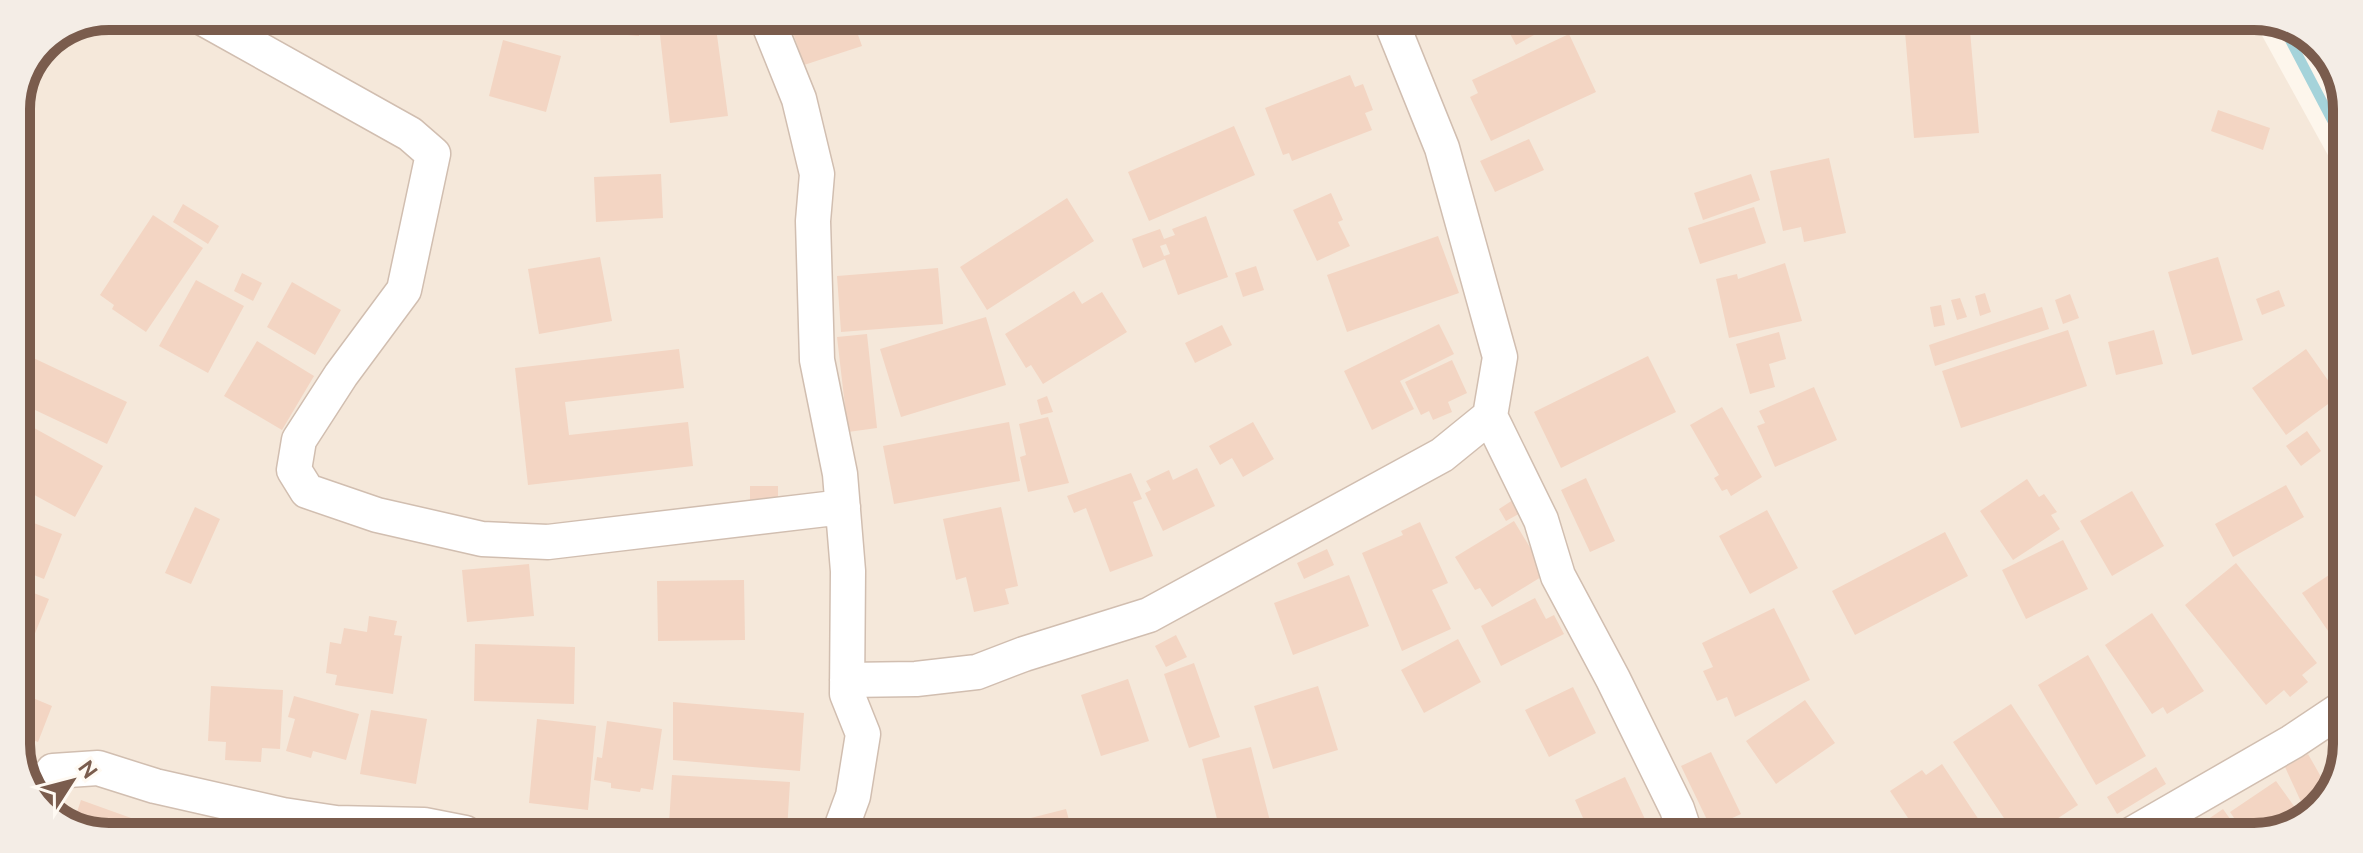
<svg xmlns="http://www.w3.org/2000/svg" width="2363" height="853" font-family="Ubuntu,sans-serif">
	<rect width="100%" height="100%" fill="#fdf6ec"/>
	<path fill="#f5e8da" d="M109,16L2254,21L2346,188L2342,773L2310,818L2254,837L80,832L36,801L16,750V104L44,43Z"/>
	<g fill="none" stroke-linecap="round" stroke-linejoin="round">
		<path stroke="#a5d3da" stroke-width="10" d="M2280,21L2346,147"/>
	</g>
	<path fill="#f3d5c3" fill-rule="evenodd" d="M502,17H568L566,29L501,21Z
		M581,17H640L639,36L580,31Z
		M788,18H852L862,46L804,65Z
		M1252,19H1299L1259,35Z
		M1406,19H1444L1415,35Z
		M1507,19H1563L1516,45L1503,21Z
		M1904,20H1969L1979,133L1914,138Z
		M716,28L728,116L670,123L660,35Z
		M75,30L67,44L56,38L60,36Z
		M1569,34L1596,92L1491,141L1470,97L1478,93L1472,80Z
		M503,40L561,56L546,112L489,96Z
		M1350,75L1355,87L1363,84L1373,110L1365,113L1372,130L1292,161L1289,153L1283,155L1265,108Z
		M2218,110L2270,128L2263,150L2211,131Z
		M1234,126L1255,175L1149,221L1128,172Z
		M1529,139L1544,170L1495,192L1480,161Z
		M1829,158L1846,233L1804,242L1801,227L1783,231L1770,171Z
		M661,174L663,218L596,222L594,177Z
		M1751,174L1760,200L1703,220L1694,193Z
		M1331,193L1343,220L1338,222L1350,246L1317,261L1293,210Z
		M1067,198L1094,241L987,310L960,267Z
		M183,204L219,226L208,244L173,222Z
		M1754,207L1766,243L1700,264L1688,228Z
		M153,215L203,248L146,332L112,309L114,305L100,295Z
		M1206,216L1228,277L1178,295L1165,259L1143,268L1132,239L1160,229L1164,239L1175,235L1172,229ZM1166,244L1170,254L1164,256L1160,246Z
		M1438,236L1459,293L1347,332L1327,275Z
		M600,257L612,321L539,334L528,269Z
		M2218,257L2243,340L2192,355L2168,272Z
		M1785,263L1802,321L1729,338L1716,279L1737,274L1738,279Z
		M1256,266L1264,290L1243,297L1235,273Z
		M938,268L943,324L841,332L837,276Z
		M242,273L262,283L253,301L234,291Z
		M196,280L244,306L208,373L159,346Z
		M292,282L341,310L315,355L267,327Z
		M2279,290L2285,306L2262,315L2256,299Z
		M1074,291L1082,304L1102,292L1127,332L1043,384L1031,365L1026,368L1005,334Z
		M1985,293L1991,312L1980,316L1975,296Z
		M2070,294L2079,318L2063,324L2055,300Z
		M1960,298L1967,317L1957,320L1951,300Z
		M1941,305L1945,325L1934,327L1930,307Z
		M2042,307L2049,329L1935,366L1929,345Z
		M986,317L1006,385L901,417L880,349Z
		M1439,324L1454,354L1400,381L1414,409L1372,430L1344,371Z
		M1222,325L1232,345L1195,363L1185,343Z
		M2068,330L2087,386L1961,428L1942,371Z
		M2154,330L2163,364L2116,375L2108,342Z
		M1779,332L1786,359L1769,364L1775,387L1750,394L1736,344Z
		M867,334L877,428L848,432L837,337Z
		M257,341L314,376L282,430L224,396Z
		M679,349L684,388L565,402L569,435L688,422L693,466L528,485L515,368Z
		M2306,349L2339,396L2286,435L2252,388Z
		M27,355L127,402L107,444L16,401V378Z
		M1648,356L1676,412L1561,468L1534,412Z
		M1452,360L1467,393L1448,402L1452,412L1433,420L1429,411L1421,415L1405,382Z
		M1814,387L1837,440L1775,467L1757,426L1765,423L1759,411Z
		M1047,396L1053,412L1041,415L1037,400Z
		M1722,407L1762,477L1731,496L1727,489L1722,491L1714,478L1719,475L1690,425Z
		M1048,417L1069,483L1028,492L1020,457L1026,455L1019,424Z
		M16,418L103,466L75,517L16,485Z
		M1009,422L1020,481L894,504L883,446Z
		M1253,422L1274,459L1243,477L1232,458L1220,465L1209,446Z
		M2307,431L2321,451L2301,466L2286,446Z
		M1197,468L1215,506L1163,531L1145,493L1151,490L1146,481L1169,470L1173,480Z
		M1131,473L1142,499L1133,502L1153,556L1110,572L1086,508L1074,513L1067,496Z
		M1586,478L1615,541L1590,552L1561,490Z
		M2027,479L2039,497L2044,494L2057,512L2051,515L2060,529L2013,560L1980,511Z
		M2286,485L2304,517L2233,557L2215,524Z
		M750,486H778V502H750Z
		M2132,491L2164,546L2112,576L2080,521Z
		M1516,498L1524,511L1506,521L1499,509Z
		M195,507L220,519L191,584L165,573Z
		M1001,507L1018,586L1005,589L1009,604L974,612L966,577L956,580L943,519Z
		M1767,510L1798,568L1750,594L1719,536Z
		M16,516L62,534L44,579L16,568Z
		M1514,521L1546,574L1492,607L1480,588L1475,590L1455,557Z
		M1420,522L1448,583L1432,590L1451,629L1402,651L1362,553L1403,535L1401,531Z
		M1945,532L1968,576L1855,635L1832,591Z
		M2063,540L2088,589L2026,619L2002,570Z
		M1327,549L1334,565L1304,579L1297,563Z
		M2236,563L2317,663L2302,675L2308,682L2290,697L2284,690L2266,705L2185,605Z
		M529,564L534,616L467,622L462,570Z
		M2344,565L2343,639L2337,644L2302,593Z
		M1349,575L1369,626L1293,655L1274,603Z
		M744,580L745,640L658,641L657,581Z
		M16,586L49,599L27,653L16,649Z
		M1535,598L1546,619L1554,615L1564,634L1501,666L1481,626Z
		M1774,608L1810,680L1735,717L1727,697L1717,701L1703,671L1713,667L1702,643Z
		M2152,613L2204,691L2167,714L2163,707L2152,714L2105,645Z
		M369,616L397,621L394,635L402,636L393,694L335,685L337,675L326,673L330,642L341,644L344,628L367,632Z
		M1176,635L1187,657L1166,667L1155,646Z
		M1458,639L1481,682L1424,713L1401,670Z
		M475,644L575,647L574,704L474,701Z
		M2088,655L2146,756L2096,785L2038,685Z
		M1194,663L1220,737L1189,748L1164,674Z
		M1128,679L1149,741L1101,756L1081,695Z
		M211,686L283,690L280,749L262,748L261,762L225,760L226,742L208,741Z
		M1318,686L1338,750L1273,769L1254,706Z
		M1573,687L1596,733L1549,757L1525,710Z
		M16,691L52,706L38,742L16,734Z
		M294,696L359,714L346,760L313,751L311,758L286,751L295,719L288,717Z
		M1805,700L1835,743L1776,784L1746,741Z
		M673,702L804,713L800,771L673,760Z
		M2011,704L2078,805L2031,836H2016L1953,742Z
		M371,710L427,719L416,784L360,774Z
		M537,719L596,726L588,810L529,803Z
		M607,721L662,729L653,790L641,788L640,792L611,788V783L594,780L597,757L602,758Z
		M16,747L34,755L25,774L16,750Z
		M1251,747L1271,825L1221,835L1202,759Z
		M1711,752L1741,814L1711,828L1681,766Z
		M2308,754L2329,791L2303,806L2285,767Z
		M1942,764L1981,823L1985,821L1995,836H1920L1890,791L1922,770L1926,775Z
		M2156,767L2166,784L2117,814L2107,797Z
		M672,775L790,782L787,831L669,824Z
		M1625,777L1653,836H1591L1575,800Z
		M2276,781L2304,820L2247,837L2230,812Z
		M81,800L131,818L125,832H80L72,827Z
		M1066,809L1072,831L1085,829L1086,834H967Z
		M2223,809L2243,837H2215L2204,822Z
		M1852,818L1864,836H1824Z
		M144,821L159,826L161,822L190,832H140Z
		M1446,821L1451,835H1409Z
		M206,827L220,829L219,832H205Z"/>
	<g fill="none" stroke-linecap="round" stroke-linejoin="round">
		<defs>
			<path id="minor" d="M199,16L410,134L433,154L404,290L341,375L299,440L294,470L307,491L377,515L482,539L548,542L843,507
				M766,17L799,99L817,174L813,221L817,360L840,474L848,571L847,694L863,734L853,796L839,834
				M1490,416L1541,520L1558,576L1613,679L1677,809L1686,836
				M847,680L916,679L977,672L1024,654L1149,615L1442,455L1490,416L1500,357L1442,148L1390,19
				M34,796L53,771L98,768L155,786L283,815L336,823L424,825L465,833
				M2127,837L2292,742L2343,708"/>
		</defs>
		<use href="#minor" stroke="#d1beb0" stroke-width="37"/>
		<use href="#minor" stroke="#fff" stroke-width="34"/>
	</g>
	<path d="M0 0H2363V853H0ZM109 30H2254A79 79 0 0 1 2333 109V744A79 79 0 0 1 2254 823H109A79 79 0 0 1 30 744V109A79 79 0 0 1 109 30Z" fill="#f4ede6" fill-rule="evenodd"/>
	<path fill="none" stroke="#7a5c4d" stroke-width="10" d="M109 30H2254A79 79 0 0 1 2333 109V744A79 79 0 0 1 2254 823H109A79 79 0 0 1 30 744V109A79 79 0 0 1 109 30Z"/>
	<g transform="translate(72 781) rotate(54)" stroke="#fffaf3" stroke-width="6" paint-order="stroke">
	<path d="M0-6L14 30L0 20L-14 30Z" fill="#7a5c4d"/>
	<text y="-12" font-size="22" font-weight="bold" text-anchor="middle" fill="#7a5c4d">N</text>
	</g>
</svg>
